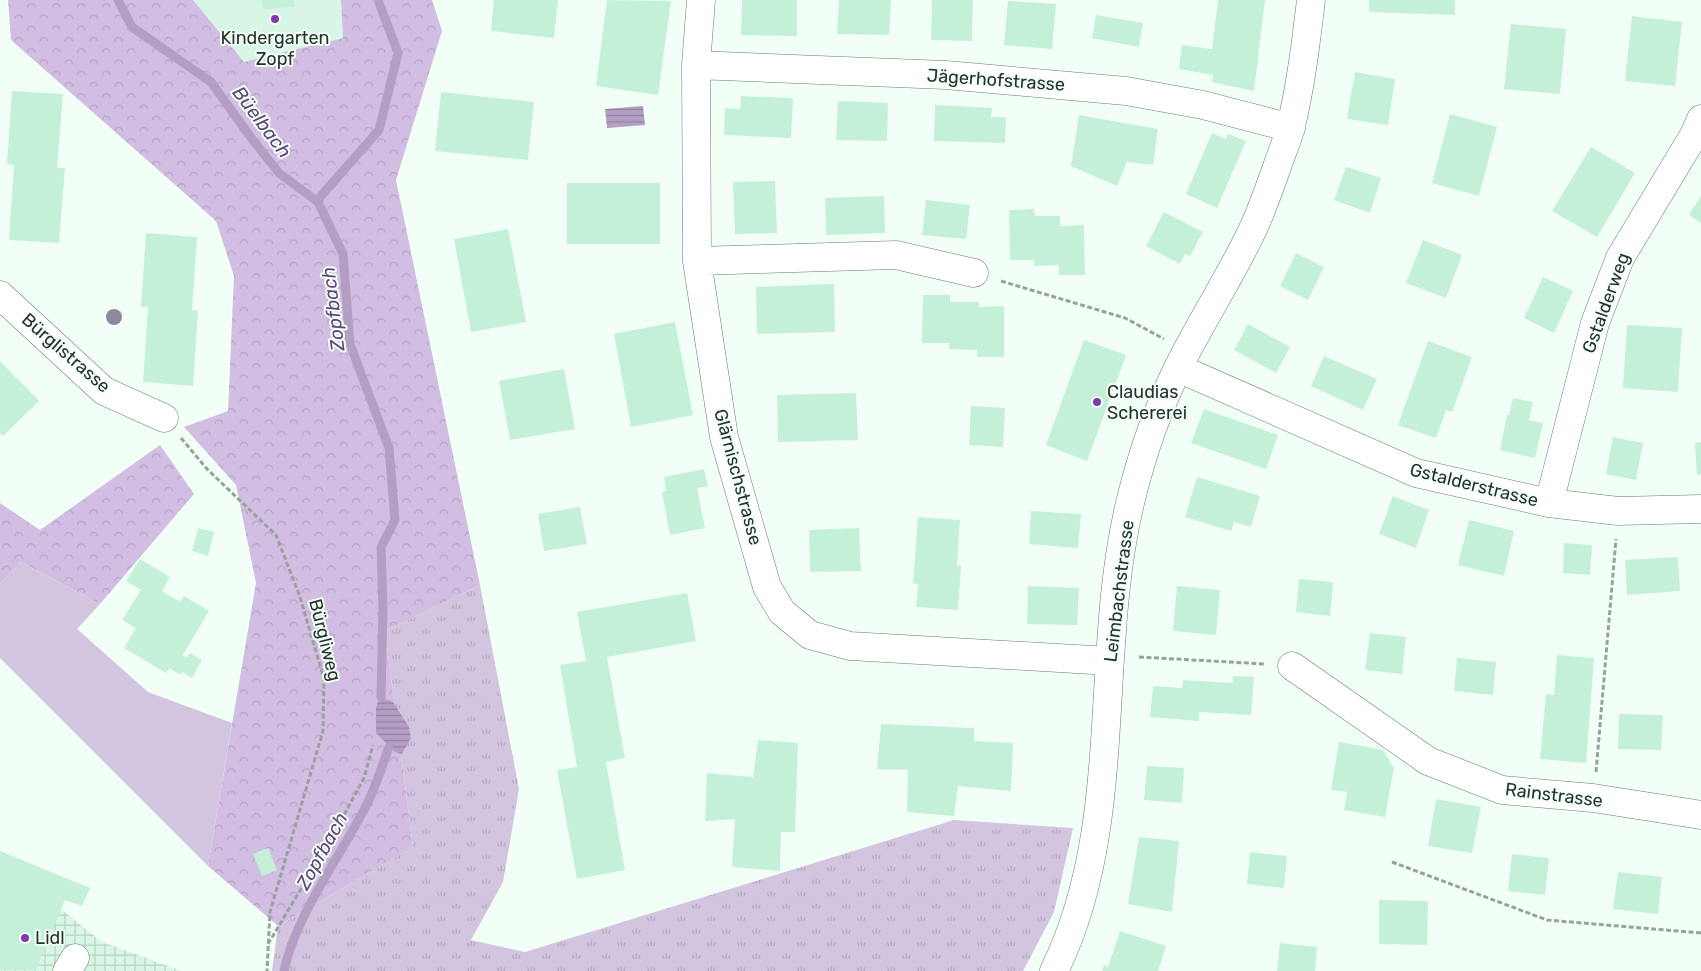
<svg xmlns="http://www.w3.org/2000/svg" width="1701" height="971" font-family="Rubik,sans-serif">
	<defs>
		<pattern id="industrial-grid" width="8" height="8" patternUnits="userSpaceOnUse" patternTransform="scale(1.25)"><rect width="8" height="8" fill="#d8f6e5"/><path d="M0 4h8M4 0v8" fill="none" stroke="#b9d3c5"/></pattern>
		<pattern id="grass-tufts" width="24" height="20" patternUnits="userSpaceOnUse" patternTransform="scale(1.25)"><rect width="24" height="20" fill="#d3c4e0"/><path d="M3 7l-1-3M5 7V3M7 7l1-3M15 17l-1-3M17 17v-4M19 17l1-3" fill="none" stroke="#b5a9c0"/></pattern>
		<pattern id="forest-crowns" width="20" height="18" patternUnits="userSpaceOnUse" patternTransform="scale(1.25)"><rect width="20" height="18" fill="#d3bee3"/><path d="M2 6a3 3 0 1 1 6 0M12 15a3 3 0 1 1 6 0" fill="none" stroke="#b5a4c3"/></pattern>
		<pattern id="water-rules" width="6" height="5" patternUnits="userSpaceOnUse" patternTransform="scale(1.25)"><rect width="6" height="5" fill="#b39fc3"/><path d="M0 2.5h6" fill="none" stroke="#92829f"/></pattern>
	</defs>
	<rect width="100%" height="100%" fill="#f1fff7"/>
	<path fill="#d8f6e5" d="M193,0H341L343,38L244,62Z"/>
	<path fill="url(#industrial-grid)" d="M0,860L102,942L182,971H0Z"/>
	<path fill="url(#grass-tufts)" d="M480,585L519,789L503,882L471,940L525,952L954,820L1073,828L1054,912L1023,971H272L278,926L413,847L385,631Z"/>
	<path fill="url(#forest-crowns)" d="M8,0H193L244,62L343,38L341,0H432L442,31L396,180L480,585L385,631L413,847L278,926L208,866L256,583L236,485L184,427L228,411L234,276L216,221L11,40Z
		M160,445L194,494L100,604L21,562L0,584V503L40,530Z"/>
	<path fill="#d3c4e0" d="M21,562L100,604L77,629L148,692L232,723L208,866L0,658V584Z"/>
	<path fill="url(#water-rules)" d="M643,106L645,125L607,128L605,109Z
		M381,697L393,702L409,727L411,738L402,754L395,752L376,733V707Z"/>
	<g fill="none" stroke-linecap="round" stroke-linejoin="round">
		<path stroke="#b39fc3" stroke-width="9" d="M118,0L132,27L211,82L252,139L279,173L318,202
			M378,0L398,53L379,130L321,196L318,202L343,254L350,344L389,448L395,520L381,547L383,608L381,697
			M284,971C296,914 341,856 367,804C376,786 382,766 389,747"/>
	</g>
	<path fill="#c5f0d8" d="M262,0H294V7L263,9Z
		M494,0H558L554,38L491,31Z
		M607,0L671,1L658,95L596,86Z
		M742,0H797V36L741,35Z
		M839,0H891L889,35L837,34Z
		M932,0H973L972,41L931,40Z
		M1218,0H1265L1254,91L1212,82L1213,75L1179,69L1182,45L1212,49Z
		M1369,0H1455V15L1369,12Z
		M1008,1L1056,4L1052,49L1004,45Z
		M1096,15L1143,23L1139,47L1092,38Z
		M1632,16L1682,22L1675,86L1625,81Z
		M1511,24L1566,29L1560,94L1504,89Z
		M1355,72L1395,79L1388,125L1347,119Z
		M12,91L63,94L57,168H65L59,243L9,240L14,165L7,164Z
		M441,92L534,102L528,160L435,151Z
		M741,96L793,98L791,138L724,135L725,108L740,109Z
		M838,101L888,103L887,141L836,140Z
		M935,105L992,108L991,117H1006L1005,143L934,141Z
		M1450,114L1497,127L1479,196L1432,183Z
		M1079,115L1158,129L1153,165L1127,162L1117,186L1071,166Z
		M1212,133L1226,139L1228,134L1246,141L1217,208L1186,194Z
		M1591,147L1635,173L1597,237L1552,211Z
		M1346,167L1381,178L1370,213L1334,200Z
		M775,181L777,233L735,234L733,182Z
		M567,183H660V244H567Z
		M884,196L885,233L826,235L825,198Z
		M1701,196V223L1689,215Z
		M926,200L970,205L966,239L922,235Z
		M1034,209L1035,216H1060V226L1084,225L1085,275H1059V265L1034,266V260H1010L1009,210Z
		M1164,212L1203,232L1190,256L1185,254L1180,264L1146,246Z
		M508,229L526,322L471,332L454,239Z
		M146,233L197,237L192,310L198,311L193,386L143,382L148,307H141Z
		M1423,240L1462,255L1446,298L1406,283Z
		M1296,253L1324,267L1308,300L1280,286Z
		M1543,277L1573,291L1554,333L1524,318Z
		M834,284L835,332L757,334L756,287Z
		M923,295H950V302H979V307L1004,306V357H977V350L949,349V343H922Z
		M675,322L693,415L631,427L614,334Z
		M1248,324L1290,347L1276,373L1234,350Z
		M1627,325L1682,328L1678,392L1623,388Z
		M1084,340L1126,355L1087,461L1046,445Z
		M1428,341L1472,357L1452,412L1446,410L1436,438L1398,425Z
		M1324,356L1377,379L1363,410L1311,386Z
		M0,361L39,401L3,436L0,433Z
		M564,369L575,429L510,440L499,381Z
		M856,393L858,440L778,442L777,395Z
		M1513,398L1533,402L1529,420L1543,423L1535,458L1500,450L1507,415H1509Z
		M971,406L1005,408L1003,447L969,445Z
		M1204,409L1278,435L1266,469L1191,443Z
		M1613,437L1643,443L1636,480L1606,474Z
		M1701,442V474L1697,475L1695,443Z
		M704,469L708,486L697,488L705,528L670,535L662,492L666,491L664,477Z
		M1197,477L1260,496L1251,527L1234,522L1231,531L1185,517Z
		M1393,496L1429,510L1416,548L1379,534Z
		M580,507L587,544L544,551L538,514Z
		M1031,511L1081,514L1078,548L1029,544Z
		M918,517L960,520L957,565L961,566L958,610L916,607L918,584L913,583Z
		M1469,520L1514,531L1504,576L1458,565Z
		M198,528L214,532L208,556L192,551Z
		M859,528L861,571L810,572L809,530Z
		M1564,543L1592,545L1590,575L1563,573Z
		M1678,557L1680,591L1627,595L1625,560Z
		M140,559L170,577L162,591L180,602L184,596L209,611L183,655L187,658L190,653L202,660L192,678L182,672L180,675L169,668L166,673L124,648L136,628L122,620L141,590L126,581Z
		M1299,579L1333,582L1330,616L1296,612Z
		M1028,586L1079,588L1077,625L1027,624Z
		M1177,586L1220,590L1216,635L1173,631Z
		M687,593L696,641L607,657L625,758L606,762L625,870L577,879L557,770L577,767L560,665L586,661L577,612Z
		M1370,633L1406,637L1402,674L1365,670Z
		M1557,655L1594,658L1586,763L1540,759L1546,694L1554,695Z
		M1457,658L1496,662L1493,695L1454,691Z
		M1233,676L1254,677L1251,715L1199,712V721L1150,717L1153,686L1182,688L1183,680L1233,683Z
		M1619,714L1663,715L1661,750L1618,749Z
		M881,724L974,728V741L1013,743L1011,791L958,786L954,816L907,812L908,770L877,769Z
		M758,740L798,743L795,832H781L780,871L732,867L735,819L705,821L707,773L753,777Z
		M1339,742L1383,750L1394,768L1385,817L1344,810L1347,792L1331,790Z
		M1147,766L1184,768L1182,803L1144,800Z
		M1436,799L1481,807L1472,853L1428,846Z
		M1139,837L1179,841L1172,912L1128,904Z
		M268,848L277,870L262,876L253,854Z
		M0,851L90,888L82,906L65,900L36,970H0Z
		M1250,852L1287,856L1284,888L1247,884Z
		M1512,854L1549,858L1545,895L1508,891Z
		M1618,872L1662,877L1658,914L1613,909Z
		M1379,900L1428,901L1427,945L1379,944Z
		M1120,931L1166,946L1158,971H1102L1104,965L1108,967Z
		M1280,943L1317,947L1315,971H1277Z"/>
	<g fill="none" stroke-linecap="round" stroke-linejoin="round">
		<defs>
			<path id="minor" d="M701,0L696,65L697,261L724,437L767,587L782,612L810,635L850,646L1110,661
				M696,65L946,75L1126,91L1203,105L1291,128
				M697,261L896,255L974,273
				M0,295L104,391L164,418
				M1178,368L1416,473L1549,503L1618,511L1701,509
				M1549,503L1595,323L1620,258L1694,135L1701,119
				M1292,666L1428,761L1502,790L1593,798L1701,815
				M67,971L75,958
				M1054,971C1127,823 1092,651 1132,495C1143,451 1159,406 1179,366C1202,320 1230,277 1252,231C1262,210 1270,187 1278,164C1282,152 1288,139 1291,126C1301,84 1306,42 1311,0"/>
		</defs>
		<use href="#minor" stroke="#687d71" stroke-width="29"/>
		<path stroke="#97a29c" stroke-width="3" stroke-dasharray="5 2.5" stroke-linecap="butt" d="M1001,281L1125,318L1164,339
			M181,438L207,469L276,535L300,597L324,679L323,731L270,912L267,971
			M1139,657L1265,664
			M1596,772L1616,539
			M1392,862L1547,920L1701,933
			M268,944L331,839L364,778L373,745"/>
		<use href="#minor" stroke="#fff" stroke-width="28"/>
	</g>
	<circle fill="#8f879c" cx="114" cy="317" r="8"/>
	<g fill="#8039ab" stroke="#f1fff7" stroke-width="2">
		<circle cx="275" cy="19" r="5"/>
		<circle cx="1097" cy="402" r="5"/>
		<circle cx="25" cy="938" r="5"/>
	</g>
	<g text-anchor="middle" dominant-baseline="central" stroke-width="4" stroke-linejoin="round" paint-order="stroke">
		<g font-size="18" fill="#28302c" stroke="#f1fff7" text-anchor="start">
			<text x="275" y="38" text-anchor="middle">Kindergarten<tspan x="275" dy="21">Zopf</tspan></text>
			<text x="1107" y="392">Claudias<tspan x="1107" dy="21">Schererei</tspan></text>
			<text x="35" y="938">Lidl</text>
		</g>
		<g font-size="18" fill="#28302c" stroke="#f1fff7">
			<text transform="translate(996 80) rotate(4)">Jägerhofstrasse</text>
			<text transform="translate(1606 303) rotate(-70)">Gstalderweg</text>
			<text transform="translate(66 353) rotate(41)">Bürglistrasse</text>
			<text transform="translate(738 477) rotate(75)">Glärnischstrasse</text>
			<text transform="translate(1474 485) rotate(14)">Gstalderstrasse</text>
			<text transform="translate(1119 591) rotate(-83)">Leimbachstrasse</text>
			<text transform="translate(325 640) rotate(76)">Bürgliweg</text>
			<text transform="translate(1554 795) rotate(7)">Rainstrasse</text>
		</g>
		<g font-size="19" font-style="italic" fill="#614576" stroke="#f1fff7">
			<text transform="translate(262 122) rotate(53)">Büelbach</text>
			<text transform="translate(333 309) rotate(-97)">Zopfbach</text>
			<text transform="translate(322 851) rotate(-61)">Zopfbach</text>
		</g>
	</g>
</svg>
